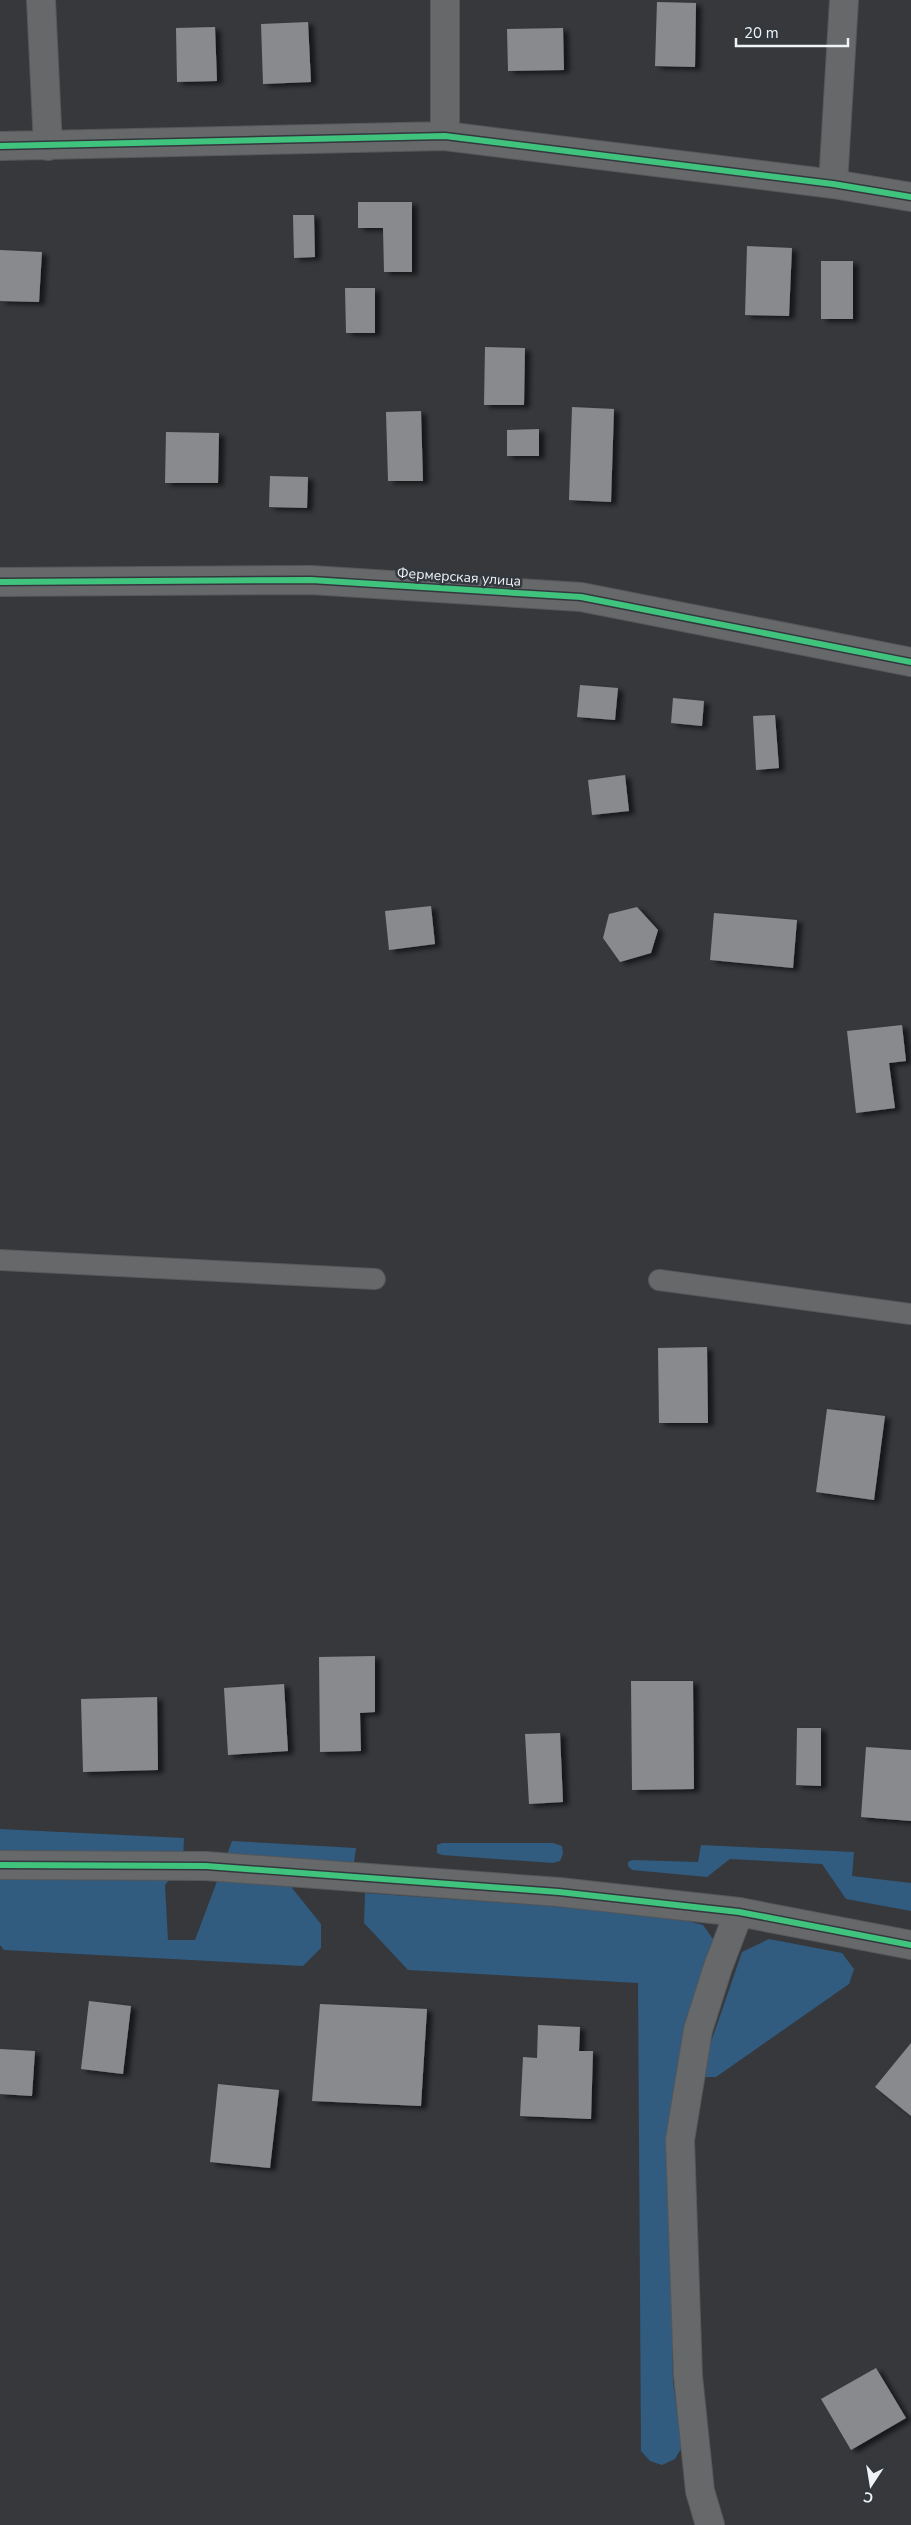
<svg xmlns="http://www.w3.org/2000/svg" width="911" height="2525" font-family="'Nunito Sans',sans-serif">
	<defs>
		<filter id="shadow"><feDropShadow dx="5.5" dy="3" stdDeviation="2.5" flood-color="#0009"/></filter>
	</defs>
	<rect width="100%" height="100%" fill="#36383b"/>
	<path fill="#315b7f" d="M0,1829L184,1838L183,1862L165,1885L168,1940H195L232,1841L356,1848L354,1862C321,1860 311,1859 292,1888L321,1924V1948L303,1966L4,1950L0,1945Z
		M442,1843H553L562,1846L563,1854L560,1861L553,1863L442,1855L437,1853V1845Z
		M701,1845L854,1852L852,1876L911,1883V1911L846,1899L822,1864L730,1859L707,1877L632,1870L628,1866V1862L632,1860L698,1862Z
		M365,1893L564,1907L680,1919L703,1925L715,1942L669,2141L673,2382L682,2447L675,2459L662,2465L650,2461L641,2451L638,1983L408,1970L364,1923Z
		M769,1939L842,1953L854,1969L849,1984L716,2077H705L702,2068L742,1952Z"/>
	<path fill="#888a8e" filter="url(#shadow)" d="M657,2L696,3L695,67L655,66Z
		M308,22L311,82L263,84L261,24Z
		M215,27L217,81L177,82L176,28Z
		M563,28L564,70L508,71L507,29Z
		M358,202H412V272H384L383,228H358Z
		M293,215H314L315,257L294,258Z
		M747,246L792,248L789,316L745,315Z
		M0,250L42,252L39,302L0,301Z
		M821,261H853V319H821Z
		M345,288H375V333H346Z
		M485,347L525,348L524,405H484Z
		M572,407L614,409L611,502L569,500Z
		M421,411L423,481H388L386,412Z
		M539,429V456H507V430Z
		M166,432L219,433L218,483H165Z
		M270,476L308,477L307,508L269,507Z
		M580,685L618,688L615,720L577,717Z
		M673,698L704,701L702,726L671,723Z
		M775,715L779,768L756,770L753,716Z
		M625,775L629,811L592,815L588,780Z
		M431,906L435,944L389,950L385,911Z
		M637,907L658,930L651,953L620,962L603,938L609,914Z
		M714,913L797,920L793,968L710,960Z
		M902,1025L906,1061L889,1063L895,1108L856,1113L847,1031Z
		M707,1347L708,1423H659L658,1348Z
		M827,1409L885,1416L874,1500L816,1492Z
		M375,1656V1712L360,1713L361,1751L320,1752L319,1657Z
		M631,1681H693L694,1789L632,1790Z
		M284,1684L288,1751L228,1755L224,1688Z
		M157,1697L158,1770L83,1772L81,1699Z
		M797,1728H821V1786L796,1785Z
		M560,1733L563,1802L529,1804L525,1734Z
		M866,1747L911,1750V1821L861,1817Z
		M89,2001L131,2006L123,2074L81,2069Z
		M320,2004L427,2009L421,2106L312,2101Z
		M538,2025L580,2027L579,2051H593L591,2119L520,2116L523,2057L537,2058Z
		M911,2043V2116L875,2087Z
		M0,2049L35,2051L32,2096L0,2094Z
		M218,2084L279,2090L270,2168L210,2162Z
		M876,2368L906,2418L851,2450L821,2399Z"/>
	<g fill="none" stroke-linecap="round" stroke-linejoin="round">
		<defs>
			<path id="service" d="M0,1260L375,1279
				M659,1280L911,1314"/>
			<path id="minor" d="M41,0L48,146
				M445,136V0
				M0,146L445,136L833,184L911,197
				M833,184L844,0
				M0,582L311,580L581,597L911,662
				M710,2525L700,2491L688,2376L680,2140L698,2030L718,1967L739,1912"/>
			<path id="tertiary" d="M0,1865L206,1866L559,1892L739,1912L911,1945"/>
		</defs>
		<use href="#service" stroke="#555759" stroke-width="22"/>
		<use href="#minor" stroke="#555759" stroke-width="30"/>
		<use href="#tertiary" stroke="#555759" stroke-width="30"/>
		<use href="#service" stroke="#66686a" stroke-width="20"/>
		<use href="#minor" stroke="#66686a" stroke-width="28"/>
		<use href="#tertiary" stroke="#66686a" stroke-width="28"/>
		<defs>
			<path id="cycleway" d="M0,146L445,136L833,184L911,197
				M0,582L311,580L581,597L911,662
				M0,1865L206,1866L559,1892L739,1912L911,1945"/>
		</defs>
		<use href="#cycleway" stroke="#33383e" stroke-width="9"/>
		<use href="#cycleway" stroke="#40c37c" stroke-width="6"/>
	</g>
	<g text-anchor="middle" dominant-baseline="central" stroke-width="5" stroke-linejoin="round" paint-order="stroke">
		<g font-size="14" fill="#eff3f6" stroke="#33383e">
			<text transform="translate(459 577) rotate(4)">Фермерская улица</text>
		</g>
	</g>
	<g transform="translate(871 2485) rotate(192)" stroke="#33383e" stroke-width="4" paint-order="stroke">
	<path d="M0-4L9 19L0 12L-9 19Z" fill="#eff3f6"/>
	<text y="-8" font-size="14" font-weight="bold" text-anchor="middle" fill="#eff3f6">С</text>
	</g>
	<path d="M736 38v8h112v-8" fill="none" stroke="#eff3f6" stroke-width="2.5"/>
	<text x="744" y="38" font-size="15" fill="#eff3f6" stroke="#33383e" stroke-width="4" paint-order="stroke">20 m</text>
</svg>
